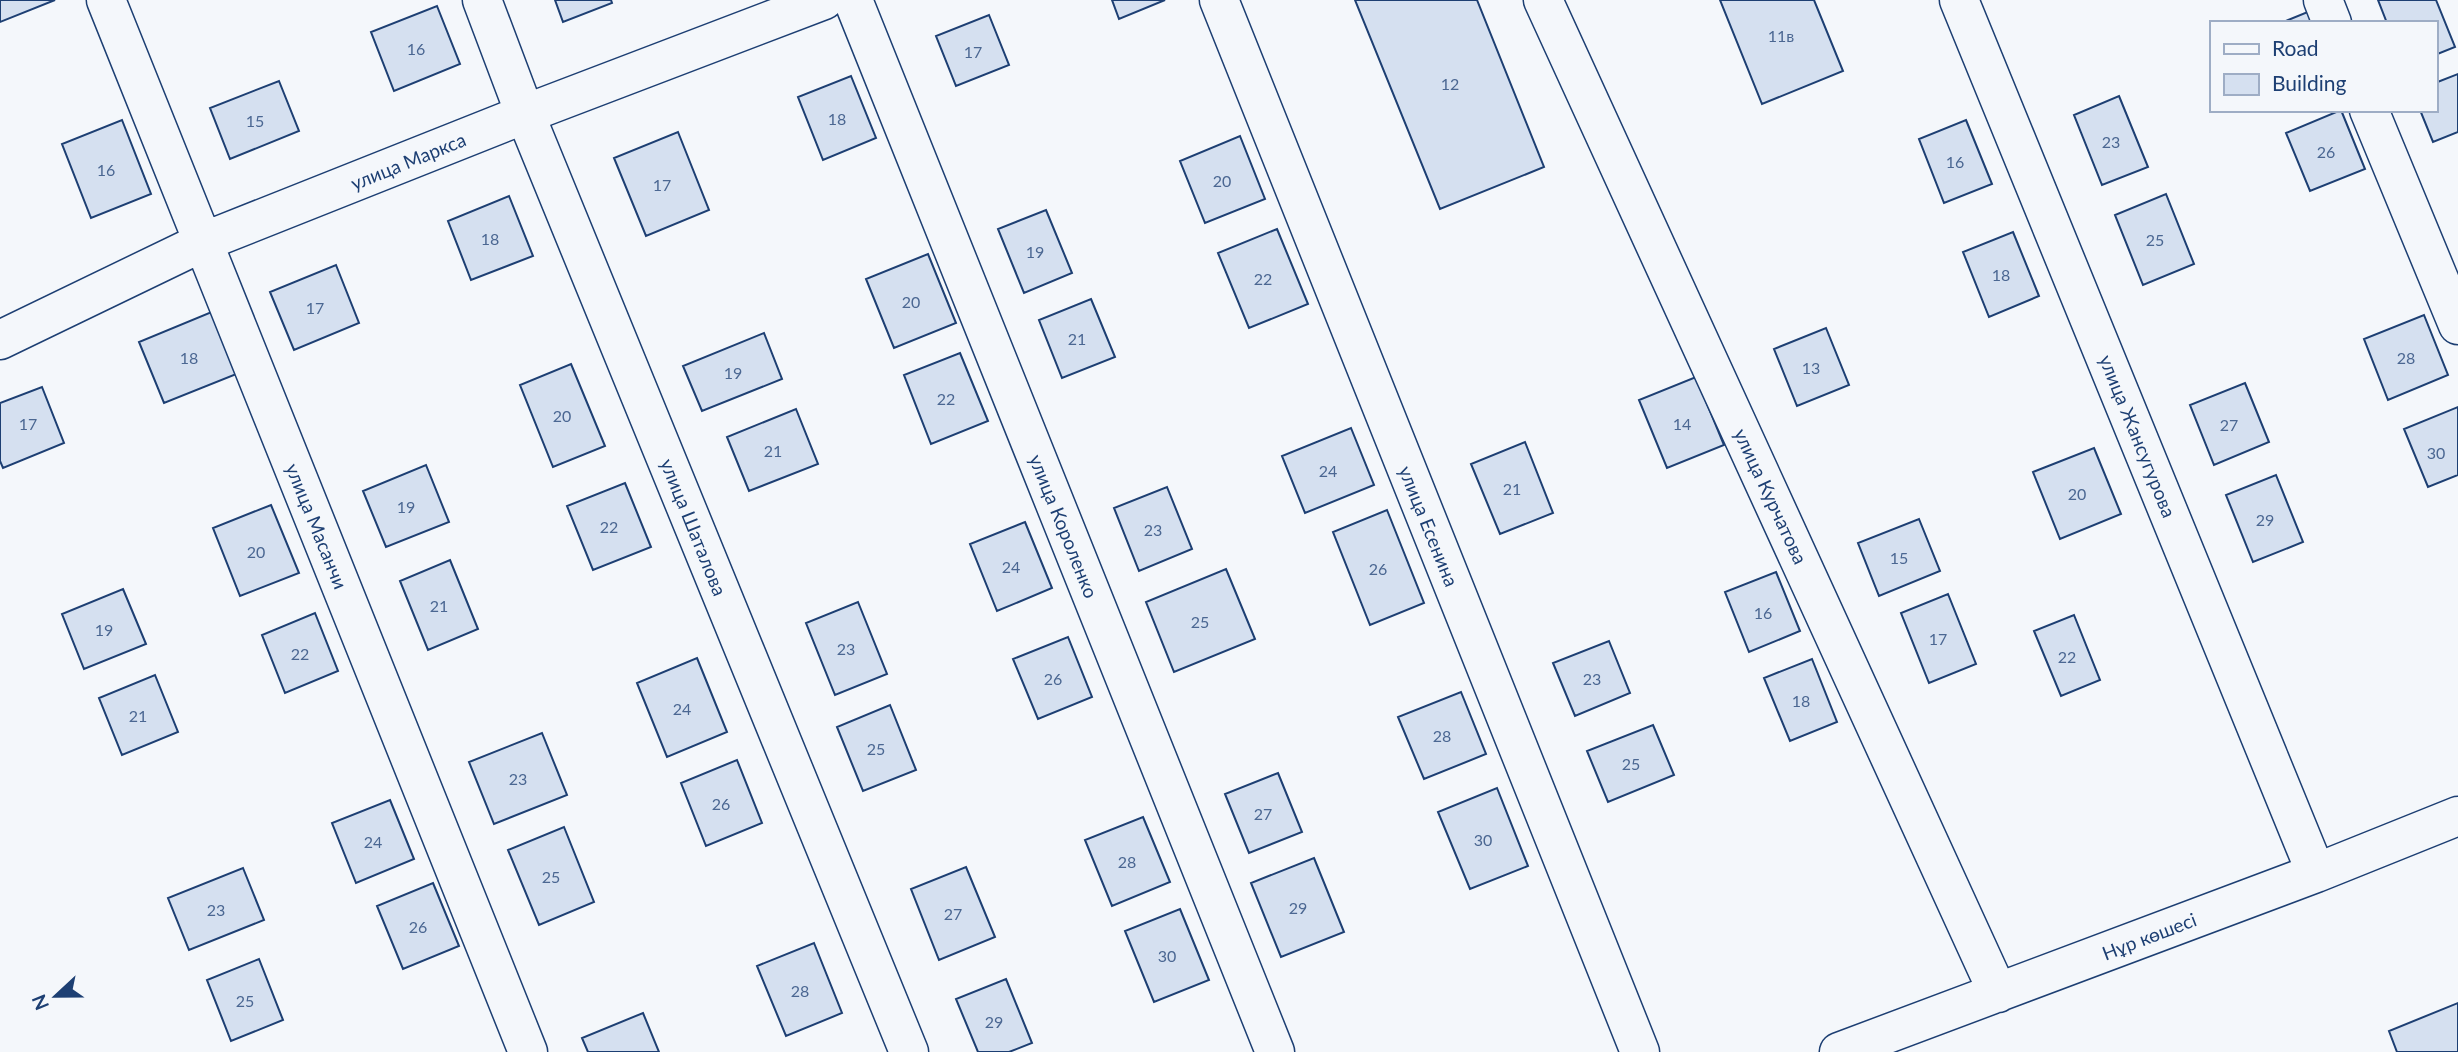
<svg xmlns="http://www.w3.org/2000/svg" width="2458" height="1052" font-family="Lato,sans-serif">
	<rect width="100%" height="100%" fill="#f4f7fb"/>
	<path fill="#d5e0f0" stroke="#1d3f73" stroke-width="2" d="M0,0H55L0,22Z
		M555,0H611L612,3L563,22Z
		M1112,0H1165L1119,19Z
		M1355,0H1477L1544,167L1440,209Z
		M1720,0H1814L1843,71L1762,104Z
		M2378,0H2436L2455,47L2435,55V23H2387Z
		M437,6L460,64L394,91L371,32Z
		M2310,11L2314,23H2281Z
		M989,15L1009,65L956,86L936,36Z
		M2458,74V132L2433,142L2420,110H2435V83Z
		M851,76L876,138L823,160L798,97Z
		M279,81L299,131L230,159L210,108Z
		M2119,96L2148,167L2102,185L2074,115Z
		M2341,110L2365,169L2310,191L2286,133Z
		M122,120L151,194L91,218L62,144Z
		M1966,120L1992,184L1944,203L1919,139Z
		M678,132L709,210L646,236L614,158Z
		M1240,136L1265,199L1205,223L1180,161Z
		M2166,194L2194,264L2143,285L2115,215Z
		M509,196L533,256L471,280L448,221Z
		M1046,210L1072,273L1024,293L998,229Z
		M1277,229L1308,304L1249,328L1218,253Z
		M2013,232L2039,296L1989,317L1963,252Z
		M928,254L956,323L894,348L866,279Z
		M336,265L359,323L294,350L270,292Z
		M1091,299L1115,357L1062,378L1039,320Z
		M214,311L239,373L164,403L139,342Z
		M2424,315L2448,375L2388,400L2364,339Z
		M1826,328L1849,385L1797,406L1774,349Z
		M764,333L782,379L702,411L683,366Z
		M960,353L988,421L931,444L904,375Z
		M571,364L605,446L553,467L520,385Z
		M1696,377L1724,445L1667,468L1639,400Z
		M2245,383L2269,442L2214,465L2190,405Z
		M42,387L64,443L3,468L0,461V403Z
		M2458,407V475L2428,487L2404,429Z
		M796,409L818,464L749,491L727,437Z
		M1351,428L1374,485L1305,513L1282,456Z
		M1525,442L1553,513L1500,534L1471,464Z
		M2094,448L2121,514L2060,539L2033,472Z
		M426,465L449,522L386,547L363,491Z
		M2276,475L2303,542L2253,562L2226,495Z
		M625,483L651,547L593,570L567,506Z
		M1167,487L1192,549L1139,571L1114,508Z
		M271,505L299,573L240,596L213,528Z
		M1387,510L1424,603L1370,625L1333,532Z
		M1919,519L1940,571L1879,596L1858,543Z
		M1025,522L1052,588L997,611L970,544Z
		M450,560L478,629L428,650L400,581Z
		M1226,569L1255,639L1174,672L1146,602Z
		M1776,572L1800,631L1749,652L1725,592Z
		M123,589L146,644L84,669L62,614Z
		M1948,594L1976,664L1929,683L1901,613Z
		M858,602L887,674L835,695L806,623Z
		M315,613L338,671L285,693L262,635Z
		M2074,615L2100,680L2061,696L2034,631Z
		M1068,637L1092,697L1038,719L1013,659Z
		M1609,641L1630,693L1575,716L1553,663Z
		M697,658L727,732L667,757L637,683Z
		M1812,659L1837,722L1790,741L1764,678Z
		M155,675L178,732L122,755L99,698Z
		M1461,692L1486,754L1424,779L1398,717Z
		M890,705L916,770L863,791L837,727Z
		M1653,725L1674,775L1608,802L1587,751Z
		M542,733L567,795L494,824L469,762Z
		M737,760L762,823L706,846L681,783Z
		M1278,773L1302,832L1249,853L1225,794Z
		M1497,788L1528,866L1470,889L1438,812Z
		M390,800L414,859L356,883L332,823Z
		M1143,817L1170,882L1112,906L1085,840Z
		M564,827L594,902L539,925L508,850Z
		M1314,858L1344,932L1281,957L1251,883Z
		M966,867L995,937L939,960L911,889Z
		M243,868L264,920L189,950L168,898Z
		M433,883L459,946L403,969L377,906Z
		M1180,909L1209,980L1154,1002L1125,931Z
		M814,943L842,1013L786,1036L757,966Z
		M259,959L283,1020L231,1041L207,980Z
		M1006,979L1032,1043L1009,1052H978L956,999Z
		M2458,1003V1052H2397L2389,1031Z
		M643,1013L659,1052H588L582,1038Z"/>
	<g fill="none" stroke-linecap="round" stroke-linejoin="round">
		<defs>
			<path id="minor" d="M106,0L528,1052
				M482,0L525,114L909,1052
				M853,0L1275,1052
				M1219,0L1640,1052
				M1543,0L1998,993
				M1959,0L2316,873
				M2323,0L2332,23
				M2369,110L2458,325
				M0,340L203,242L525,114L824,0
				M1839,1052L2316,873L2458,816"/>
		</defs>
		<use href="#minor" stroke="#1d3f73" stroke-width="41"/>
		<use href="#minor" stroke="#f4f7fb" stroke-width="38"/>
	</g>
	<g text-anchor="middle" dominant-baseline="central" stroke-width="5" stroke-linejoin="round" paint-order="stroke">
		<g font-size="16" fill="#4b6792">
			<text x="1781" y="35">11в</text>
			<text x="416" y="48">16</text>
			<text x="973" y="51">17</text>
			<text x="1450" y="83">12</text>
			<text x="837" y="118">18</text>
			<text x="255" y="120">15</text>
			<text x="2111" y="141">23</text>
			<text x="2326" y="151">26</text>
			<text x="1955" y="161">16</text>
			<text x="106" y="169">16</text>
			<text x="1222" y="180">20</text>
			<text x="662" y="184">17</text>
			<text x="490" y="238">18</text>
			<text x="2155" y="239">25</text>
			<text x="1035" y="251">19</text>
			<text x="2001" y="274">18</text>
			<text x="1263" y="278">22</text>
			<text x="911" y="301">20</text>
			<text x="315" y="307">17</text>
			<text x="1077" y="338">21</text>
			<text x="189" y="357">18</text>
			<text x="2406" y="357">28</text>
			<text x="1811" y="367">13</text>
			<text x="733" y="372">19</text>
			<text x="946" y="398">22</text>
			<text x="562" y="415">20</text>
			<text x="28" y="423">17</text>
			<text x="1682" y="423">14</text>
			<text x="2229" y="424">27</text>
			<text x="773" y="450">21</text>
			<text x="2436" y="452">30</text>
			<text x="1328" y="470">24</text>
			<text x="1512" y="488">21</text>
			<text x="2077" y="493">20</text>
			<text x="406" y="506">19</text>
			<text x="2265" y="519">29</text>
			<text x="609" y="526">22</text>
			<text x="1153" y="529">23</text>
			<text x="256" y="551">20</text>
			<text x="1899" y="557">15</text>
			<text x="1011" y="566">24</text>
			<text x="1378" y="568">26</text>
			<text x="439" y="605">21</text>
			<text x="1763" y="612">16</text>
			<text x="1200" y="621">25</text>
			<text x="104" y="629">19</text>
			<text x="1938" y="638">17</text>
			<text x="846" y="648">23</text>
			<text x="300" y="653">22</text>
			<text x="2067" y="656">22</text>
			<text x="1053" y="678">26</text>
			<text x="1592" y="678">23</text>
			<text x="1801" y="700">18</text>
			<text x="682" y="708">24</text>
			<text x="138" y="715">21</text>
			<text x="1442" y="735">28</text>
			<text x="876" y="748">25</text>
			<text x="1631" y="763">25</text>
			<text x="518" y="778">23</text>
			<text x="721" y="803">26</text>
			<text x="1263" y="813">27</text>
			<text x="1483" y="839">30</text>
			<text x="373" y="841">24</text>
			<text x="1127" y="861">28</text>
			<text x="551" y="876">25</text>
			<text x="1298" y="907">29</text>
			<text x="216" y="909">23</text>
			<text x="953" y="913">27</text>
			<text x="418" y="926">26</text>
			<text x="1167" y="955">30</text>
			<text x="800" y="990">28</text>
			<text x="245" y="1000">25</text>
			<text x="994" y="1021">29</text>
		</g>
		<g font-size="19" fill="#1d3f73" stroke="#f4f7fb">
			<text transform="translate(408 161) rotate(-22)">улица Маркса</text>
			<text transform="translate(2138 436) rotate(68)">улица Жансугурова</text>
			<text transform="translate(1771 496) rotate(65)">улица Курчатова</text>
			<text transform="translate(317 526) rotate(68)">улица Масанчи</text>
			<text transform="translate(1064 526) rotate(68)">улица Короленко</text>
			<text transform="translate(1429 526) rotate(68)">улица Есенина</text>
			<text transform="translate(694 527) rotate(68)">улица Шаталова</text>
			<text transform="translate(2149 936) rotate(-21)">Нұр көшесі</text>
		</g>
	</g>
	<rect x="2210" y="21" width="228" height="91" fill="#f4f7fb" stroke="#9eadc5" stroke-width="2"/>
	<rect x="2224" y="44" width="35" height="10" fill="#f4f7fb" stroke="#9eadc5" stroke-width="2"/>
	<text x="2272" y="56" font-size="21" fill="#1d3f73">Road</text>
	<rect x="2224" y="74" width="35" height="21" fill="#d5e0f0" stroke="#9eadc5" stroke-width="2"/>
	<text x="2272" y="91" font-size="21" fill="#1d3f73">Building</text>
	<g transform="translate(56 996) rotate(248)" stroke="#f4f7fb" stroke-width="5" paint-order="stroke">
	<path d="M0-5L12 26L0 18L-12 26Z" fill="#1d3f73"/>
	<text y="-10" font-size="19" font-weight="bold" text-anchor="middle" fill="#1d3f73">N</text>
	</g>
</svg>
